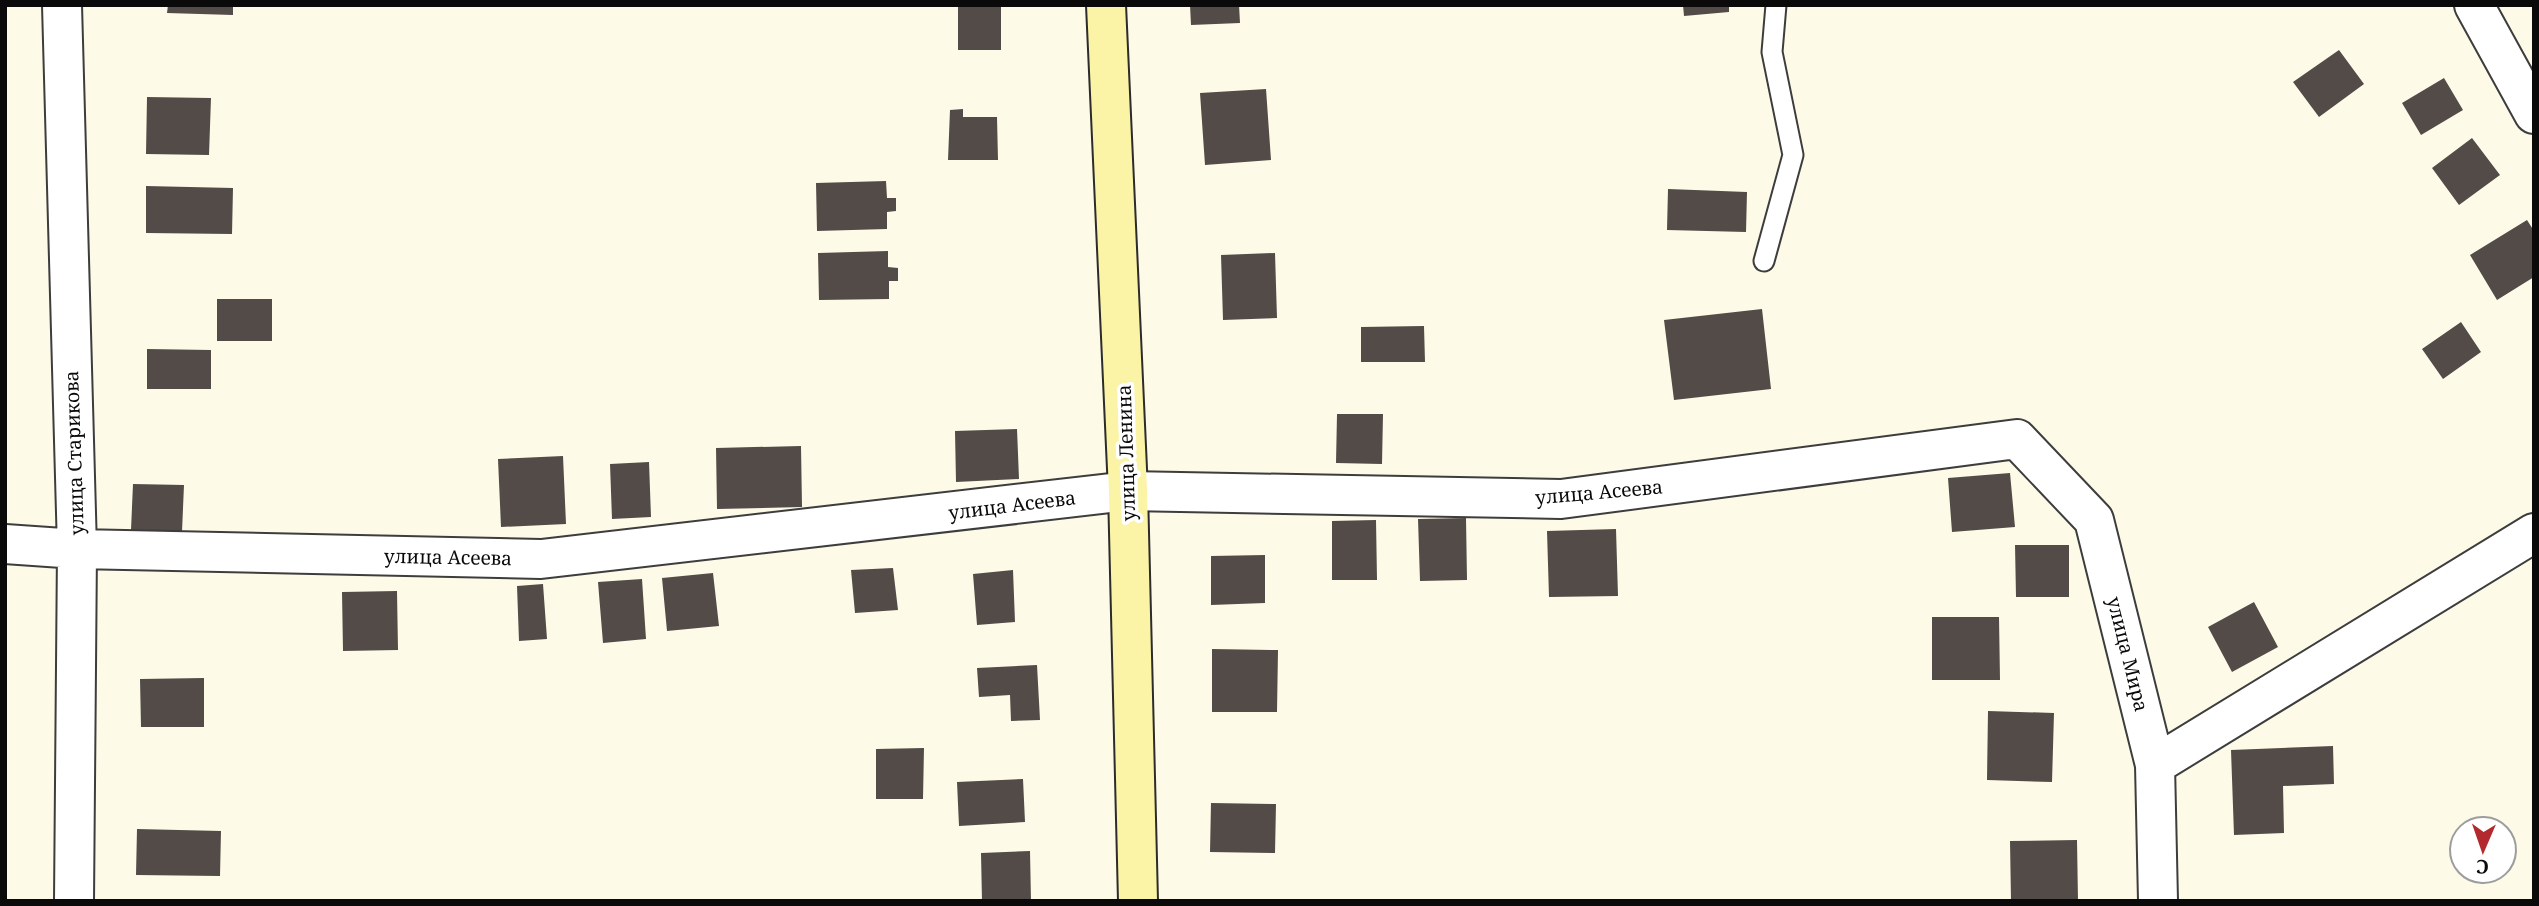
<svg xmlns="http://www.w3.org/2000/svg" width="2539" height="906" font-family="'Noto Serif',serif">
	<rect width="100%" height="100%" fill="#fefae8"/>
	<path fill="#524b47" d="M168,5H233V15L167,13Z
		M1190,5H1239L1240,23L1191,25Z
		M1683,5H1729V12L1684,16Z
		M958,6L1001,7V50H958Z
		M2339,50L2364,84L2319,117L2293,82Z
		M2444,78L2463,110L2421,135L2402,103Z
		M1266,89L1271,160L1205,165L1200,93Z
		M147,97L211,98L209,155L146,154Z
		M963,109V117H997L998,160H948L950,110Z
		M2472,138L2500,175L2459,205L2432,168Z
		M886,181L887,198H896V211L887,212V229L817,231L816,183Z
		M146,186L233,188L232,234L146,233Z
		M1668,189L1747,192L1746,232L1667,230Z
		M2527,220L2534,231V277L2497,300L2470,255Z
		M888,251V267L898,268V281H889V299L819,300L818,253Z
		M1275,253L1277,318L1223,320L1221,255Z
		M217,299H272V341H217Z
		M1762,309L1771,389L1674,400L1664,320Z
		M2461,322L2481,352L2443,379L2422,349Z
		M1424,326L1425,362H1361V327Z
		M147,349L211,350V389H147Z
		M1337,414H1383L1382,464L1336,463Z
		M1017,429L1019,479L956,482L955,431Z
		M801,446L802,507L717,509L716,448Z
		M563,456L566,524L501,527L498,459Z
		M649,462L651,517L612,519L610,464Z
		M2010,473L2015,527L1952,532L1948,478Z
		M133,484L184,485L182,532L131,530Z
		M1466,518L1467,580L1420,581L1418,519Z
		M1376,520L1377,580H1332V521Z
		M1616,529L1618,596L1549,597L1547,531Z
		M2015,545H2069V597H2016Z
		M1265,555V603L1211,605V556Z
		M893,568L898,610L855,613L851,570Z
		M1013,570L1015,622L977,625L973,574Z
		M713,573L719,626L667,631L662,578Z
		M642,579L646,639L603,643L598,582Z
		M543,584L547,639L519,641L517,586Z
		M397,591L398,650L343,651L342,592Z
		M2254,602L2278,647L2232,672L2208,627Z
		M1932,617H1999L2000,680H1932Z
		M1212,649L1278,650L1277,712H1212Z
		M1037,665L1040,720L1011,721L1010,695L979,697L977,668Z
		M204,678V727H141L140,679Z
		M1988,711L2054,713L2052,782L1987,780Z
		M2333,746L2334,784L2283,786L2284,833L2234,835L2231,750Z
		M924,748L923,799H876V749Z
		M1023,779L1025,822L959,826L957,782Z
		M1211,803L1276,804L1275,853L1210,852Z
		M137,829L221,831L220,876L136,875Z
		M2077,840L2078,901H2011L2010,841Z
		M1030,851L1031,901H982L981,853Z"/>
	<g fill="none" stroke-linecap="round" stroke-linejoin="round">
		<defs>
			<path id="lane" d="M1764,261L1793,155L1772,52L1776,5"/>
			<path id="street" d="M62,5L77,549L74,901
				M2474,5L2534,114
				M5,544L77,549L541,559L1128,491L1561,499L2017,439L2094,520L2155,765L2158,901
				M2155,765L2534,533"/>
			<path id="secondary" d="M1106,5L1128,491L1138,901"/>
		</defs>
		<use href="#lane" stroke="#3d3d3d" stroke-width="23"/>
		<use href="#street" stroke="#3d3d3d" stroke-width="42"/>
		<use href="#secondary" stroke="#2c2c2c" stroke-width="42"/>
		<use href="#lane" stroke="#fff" stroke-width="19"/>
		<use href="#street" stroke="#fff" stroke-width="38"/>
		<use href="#secondary" stroke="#fbf3a5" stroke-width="38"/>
	</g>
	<g text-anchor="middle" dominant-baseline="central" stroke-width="7" stroke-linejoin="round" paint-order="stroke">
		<g font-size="19" fill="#0a0a0a" stroke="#fff">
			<text transform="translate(74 453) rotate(-92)">улица Старикова</text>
			<text transform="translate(1126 453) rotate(-92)">улица Ленина</text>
			<text transform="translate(1599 492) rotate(-5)">улица Асеева</text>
			<text transform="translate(1012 505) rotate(-7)">улица Асеева</text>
			<text transform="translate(448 557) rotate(1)">улица Асеева</text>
			<text transform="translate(2128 654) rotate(76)">улица Мира</text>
		</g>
	</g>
	<rect width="2539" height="906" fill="none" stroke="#0a0a0a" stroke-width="14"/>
	<g transform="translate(2483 850) rotate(182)"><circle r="33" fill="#ffffff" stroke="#9d9d9d" stroke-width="2"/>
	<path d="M0-5L12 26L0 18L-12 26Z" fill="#b22a2e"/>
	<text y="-10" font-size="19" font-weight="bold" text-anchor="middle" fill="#0a0a0a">С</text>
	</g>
</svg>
